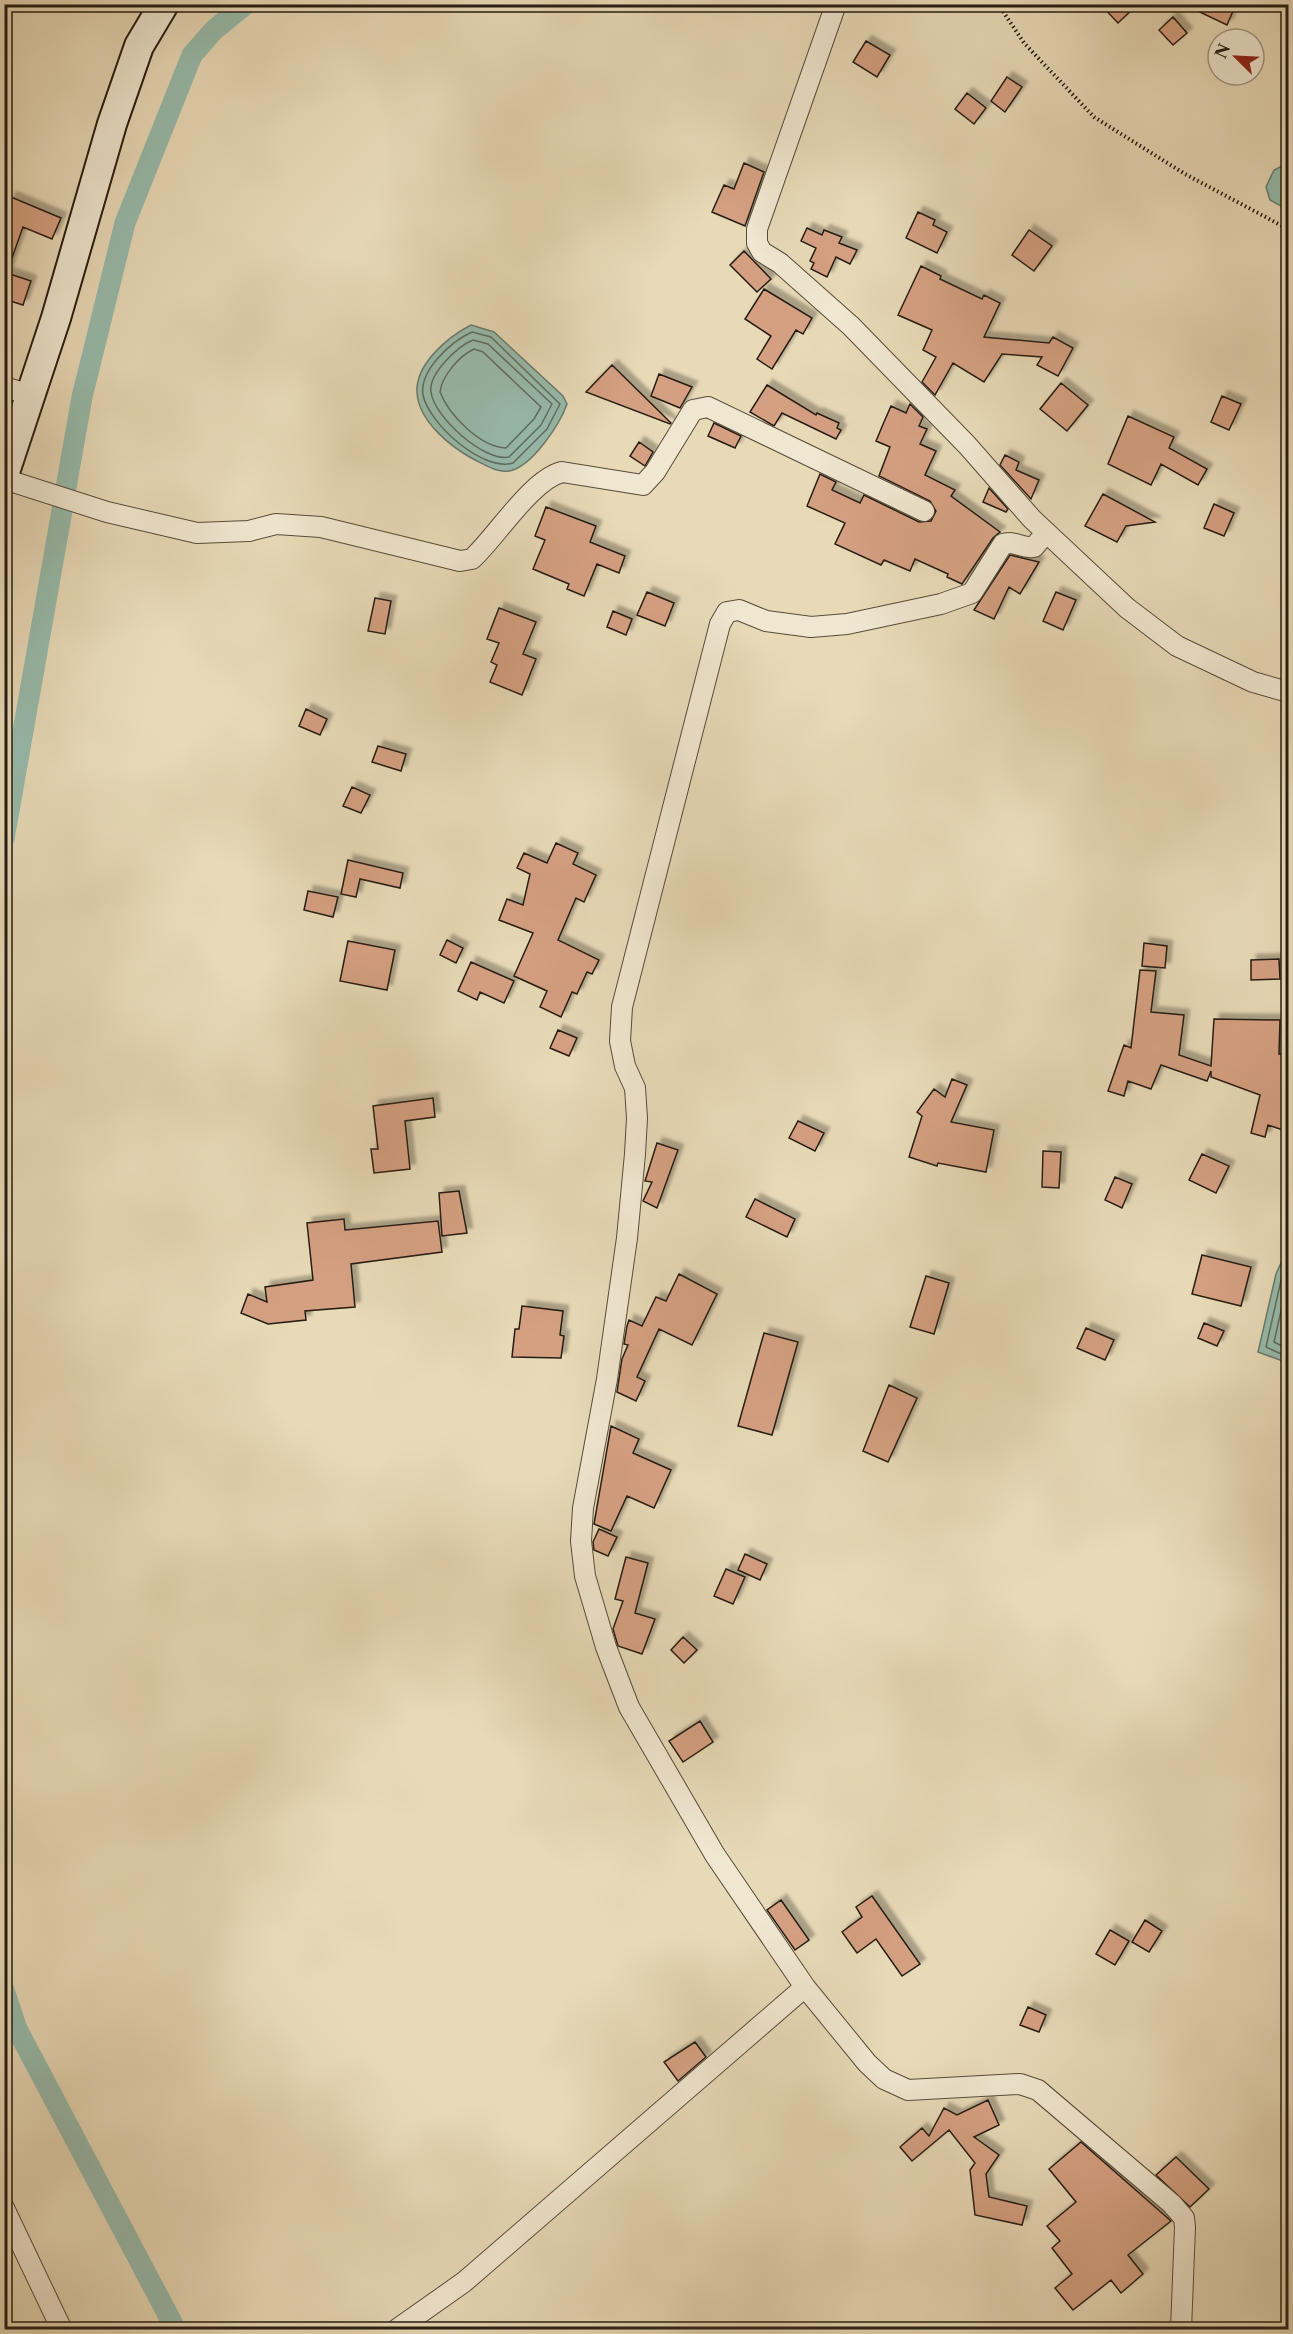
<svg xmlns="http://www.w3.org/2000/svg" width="1293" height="2334" font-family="'Libre Caslon Text',serif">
	<defs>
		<filter id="shadow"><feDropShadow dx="5.5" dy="-5.5" stdDeviation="1.5" flood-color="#0004"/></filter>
	</defs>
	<rect width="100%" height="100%" fill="#e8dab7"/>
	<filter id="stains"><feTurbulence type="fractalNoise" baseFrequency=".00333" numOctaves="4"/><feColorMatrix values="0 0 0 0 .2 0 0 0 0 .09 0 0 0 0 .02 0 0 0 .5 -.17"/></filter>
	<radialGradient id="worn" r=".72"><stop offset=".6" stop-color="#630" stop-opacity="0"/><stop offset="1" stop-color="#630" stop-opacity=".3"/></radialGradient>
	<path fill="#97bbac" stroke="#6a7b6e" stroke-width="1.5" d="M1288,163V210L1270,200L1266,187L1274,170Z
		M471,325L494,332L563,396L567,404C560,424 532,467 509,471C497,473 486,465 475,460C452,448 419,422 417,393C415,364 448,337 471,325Z
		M1288,1261V1363L1258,1352L1276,1274L1281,1263Z"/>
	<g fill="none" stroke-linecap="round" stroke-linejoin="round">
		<path stroke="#5e6c5f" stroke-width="1.5" d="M472,332L491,337L560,404L547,429L513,463C483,472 429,424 423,395C419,370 452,341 472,332Z
			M473,340L488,344L552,404L541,425L509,457C484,462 434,417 431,392C428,374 458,346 473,340Z
			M474,349L483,352L541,407L534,419L506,448C480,447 449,415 440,392C442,376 459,356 474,349Z
			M1288,1267L1282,1276L1266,1347L1288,1357
			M1288,1280L1274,1342L1288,1349"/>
		<path stroke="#97bbac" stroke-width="21" d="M4,839L82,397L125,223L192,55L214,30L246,4
			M4,1990L17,2029L176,2330"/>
	</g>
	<path fill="#d5a082" stroke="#261c12" stroke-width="1.5" filter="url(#shadow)" d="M1100,4H1138L1118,23Z
		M1183,4H1236L1227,25Z
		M1173,17L1187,33L1173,45L1159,30Z
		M866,41L890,55L877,77L853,62Z
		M1007,77L1022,87L1005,112L991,101Z
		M967,93L986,108L974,124L955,109Z
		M744,163L764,172L745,226L712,212L724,185L734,189Z
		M11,197L61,218L52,239L23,227L7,272H4V211Z
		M918,212L935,220L933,225L947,232L937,253L906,238Z
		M807,228L822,235L824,230L842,237L839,243L857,250L850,264L836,257L827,277L811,269L814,263L810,261L816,248L801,241Z
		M1029,230L1052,246L1034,271L1012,255Z
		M744,251L771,279L757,292L730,265Z
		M921,266L941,276L940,279L982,299L984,295L1000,303L984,337L1049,343L1053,337L1073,348L1058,376L1037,365L1042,357L1002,354L984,382L953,363L935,395L922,382L936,357L923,350L932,330L898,315Z
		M4,272L31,281L23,305L4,299Z
		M764,289L812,318L803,334L796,330L772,369L757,359L771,336L745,319Z
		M612,365L671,423L670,424L586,392Z
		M659,374L692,387L680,408L651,396Z
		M1061,383L1088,405L1067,431L1040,409Z
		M767,385L816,415L817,413L839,423L837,428L841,430L836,439L782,413L774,426L750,412Z
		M1222,396L1241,404L1229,430L1211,422Z
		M910,404L923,417L919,426L927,429L920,444L936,451L925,475L955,490L951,496L1000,532L993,538L962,584L947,577L948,574L915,559L910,571L884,560L881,565L835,544L845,523L807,506L820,474L836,482L832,490L860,503L864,495L919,522L931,521L936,511L930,501L879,476L890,447L876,441L884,422L891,406L906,413Z
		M1128,416L1174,437L1169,448L1207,469L1198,485L1161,464L1151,485L1108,464Z
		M714,423L741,436L735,448L708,436Z
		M639,442L653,452L645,466L630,456Z
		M1005,455L1019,462L1016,470L1039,480L1031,499L1000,465Z
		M989,488L1008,509L1006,512L983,502Z
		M1103,494L1155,522L1126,526L1117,542L1085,526Z
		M1214,504L1234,513L1224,536L1204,528Z
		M546,507L596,526L590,542L625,556L619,573L597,564L584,596L567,589L569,584L533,569L545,540L535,536Z
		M1010,555L1039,562L1020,594L1009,587L994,619L974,610Z
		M647,592L674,603L665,626L637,615Z
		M1056,592L1076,600L1063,630L1043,621Z
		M375,598L391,601L385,634L368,631Z
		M499,608L536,622L523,654L536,659L522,695L490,682L497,665L491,662L499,643L487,639Z
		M613,611L632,619L626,635L607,627Z
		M306,709L327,719L320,735L299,726Z
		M378,746L406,754L401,771L372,762Z
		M352,787L370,795L361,813L343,806Z
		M556,843L578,853L573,864L596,875L584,902L576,898L558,940L599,960L592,974L587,972L577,994L572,992L561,1017L540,1007L547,991L514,976L533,933L499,920L507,899L523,905L530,874L517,868L524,853L547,863Z
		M348,860L403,873L400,888L360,879L356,897L341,894Z
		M308,891L338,897L333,917L304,910Z
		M447,940L463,948L456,963L440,955Z
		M348,941L395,950L387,990L340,981Z
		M1144,943L1167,946L1165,968L1142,966Z
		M1279,959L1280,979L1251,980V960Z
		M471,962L514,981L504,1003L480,992L477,1000L458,991Z
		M1140,970L1156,971L1151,1012L1184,1015L1179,1055L1211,1066L1214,1019L1280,1020L1279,1054L1288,1055V1109L1283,1130L1268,1125L1265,1137L1251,1133L1260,1095L1211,1077V1071L1207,1081L1161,1065L1151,1089L1128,1081L1124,1096L1108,1091L1124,1045L1131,1048Z
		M558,1030L577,1038L569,1056L550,1048Z
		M952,1079L967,1085L951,1122L994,1130L986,1172L938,1163L937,1166L909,1157L922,1116L917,1112L934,1089L945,1097Z
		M433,1098L435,1117L405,1121L410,1169L374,1173L371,1149H378L373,1106Z
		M798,1121L824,1133L815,1151L789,1138Z
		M657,1143L678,1150L657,1208L643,1201L652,1182L645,1181Z
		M1043,1151L1061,1152L1059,1188L1042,1187Z
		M1202,1154L1229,1166L1216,1193L1189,1180Z
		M1115,1177L1132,1184L1122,1208L1105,1200Z
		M459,1191L467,1233L442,1236L439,1193Z
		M755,1199L795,1219L787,1237L746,1217Z
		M344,1219L345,1230L438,1221L442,1252L351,1264L355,1307L305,1311L306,1320L268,1324L241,1313L248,1294L267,1302L265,1287L313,1280L307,1223Z
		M1202,1255L1251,1267L1241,1306L1192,1294Z
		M679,1274L717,1294L692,1345L659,1329L637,1377L645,1381L636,1401L617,1392L622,1359L628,1345L624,1344L627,1326L629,1320L642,1326L656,1297L666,1301Z
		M926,1276L949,1283L934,1334L910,1327Z
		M522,1306L563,1311L560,1335L564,1336L561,1358L512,1357L515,1329H519Z
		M1204,1323L1224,1331L1217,1346L1198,1338Z
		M1086,1328L1114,1340L1105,1360L1077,1348Z
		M764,1333L798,1342L772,1435L738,1426Z
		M889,1385L917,1398L888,1462L863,1451Z
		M611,1426L639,1439L633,1453L671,1470L654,1508L627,1496L611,1531L594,1524Z
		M599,1529L617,1537L608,1556L594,1550L593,1542Z
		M745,1554L767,1564L760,1580L738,1570Z
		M626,1557L648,1563L635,1613L655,1619L642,1654L618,1646L613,1629L623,1601L615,1599Z
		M726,1569L745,1577L733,1604L714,1596Z
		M683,1637L697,1650L684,1663L671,1650Z
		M700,1721L713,1742L683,1762L669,1741Z
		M872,1896L920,1964L902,1976L876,1939L857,1953L842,1932L862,1917L856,1907Z
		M781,1900L809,1940L795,1950L767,1910Z
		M1145,1920L1162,1931L1149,1952L1132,1942Z
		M1110,1930L1129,1941L1115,1965L1096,1954Z
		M1028,2007L1046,2015L1039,2032L1020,2025Z
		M695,2042L706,2057L678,2081L664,2062Z
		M988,2100L999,2125L974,2137L999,2155L986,2174L989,2197L1027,2206L1022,2225L975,2215L970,2170L975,2163L949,2130L912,2161L900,2147L922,2128L929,2136L944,2108L957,2115Z
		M1081,2142L1171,2221L1128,2255L1143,2274L1121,2293L1111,2280L1073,2310L1055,2288L1072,2274L1052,2248L1060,2241L1047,2226L1076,2202L1049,2169Z
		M1176,2157L1209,2189L1190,2207L1156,2175Z"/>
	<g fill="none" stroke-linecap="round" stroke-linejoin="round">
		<defs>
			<path id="street" d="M836,4L757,229V243L762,252L780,263L851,326L967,445L1032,519L1127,608L1177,646L1253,682L1288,692
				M4,387L31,395
				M4,479L107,512L197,533L249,531L276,524L321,527L460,561L472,559C497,536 531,480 562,472L643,485L655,472L693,410L708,407L924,511
				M1046,533L1034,547C1022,549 1014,540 1003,544L972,593L941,604L847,624L811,627L766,621L739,610L727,612L720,624L622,1007L620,1041L625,1066L635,1088L637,1118L635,1154L627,1238L607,1379L583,1508L581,1541L585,1576L606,1647L629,1707L715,1855L805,1987L867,2063L884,2079L908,2090L1020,2084L1038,2090L1172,2204L1184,2218L1185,2227L1181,2330
				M4,2208L62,2330
				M396,2330L464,2282L805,1987"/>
			<path id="secondary" d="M4,475L56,318L112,124L139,46L164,4"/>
		</defs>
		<use href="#street" stroke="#564c3b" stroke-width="22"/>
		<use href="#secondary" stroke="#261c12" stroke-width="32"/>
		<path stroke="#261c12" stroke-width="4" stroke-dasharray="1.5 3" stroke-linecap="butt" d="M998,4L1024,43L1094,117L1185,174L1288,229"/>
		<use href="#street" stroke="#f0e7d0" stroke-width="20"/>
		<use href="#secondary" stroke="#f0e7d0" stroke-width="28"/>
	</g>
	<rect width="1293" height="2334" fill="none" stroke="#e8dab7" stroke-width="24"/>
	<rect x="6" y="6" width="1281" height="2322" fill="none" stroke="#261c12" stroke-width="3"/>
	<rect x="12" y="12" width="1269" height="2310" fill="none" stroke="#261c12" stroke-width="1.5"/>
	<g transform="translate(1236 57) rotate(294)"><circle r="28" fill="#f0e7d0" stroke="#9f9684" stroke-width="1.5"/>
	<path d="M0-4.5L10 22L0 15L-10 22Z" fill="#8f2418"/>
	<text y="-9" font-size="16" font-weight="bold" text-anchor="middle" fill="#261c12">N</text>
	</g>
	<rect width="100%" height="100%" filter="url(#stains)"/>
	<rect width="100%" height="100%" fill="url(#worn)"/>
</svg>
